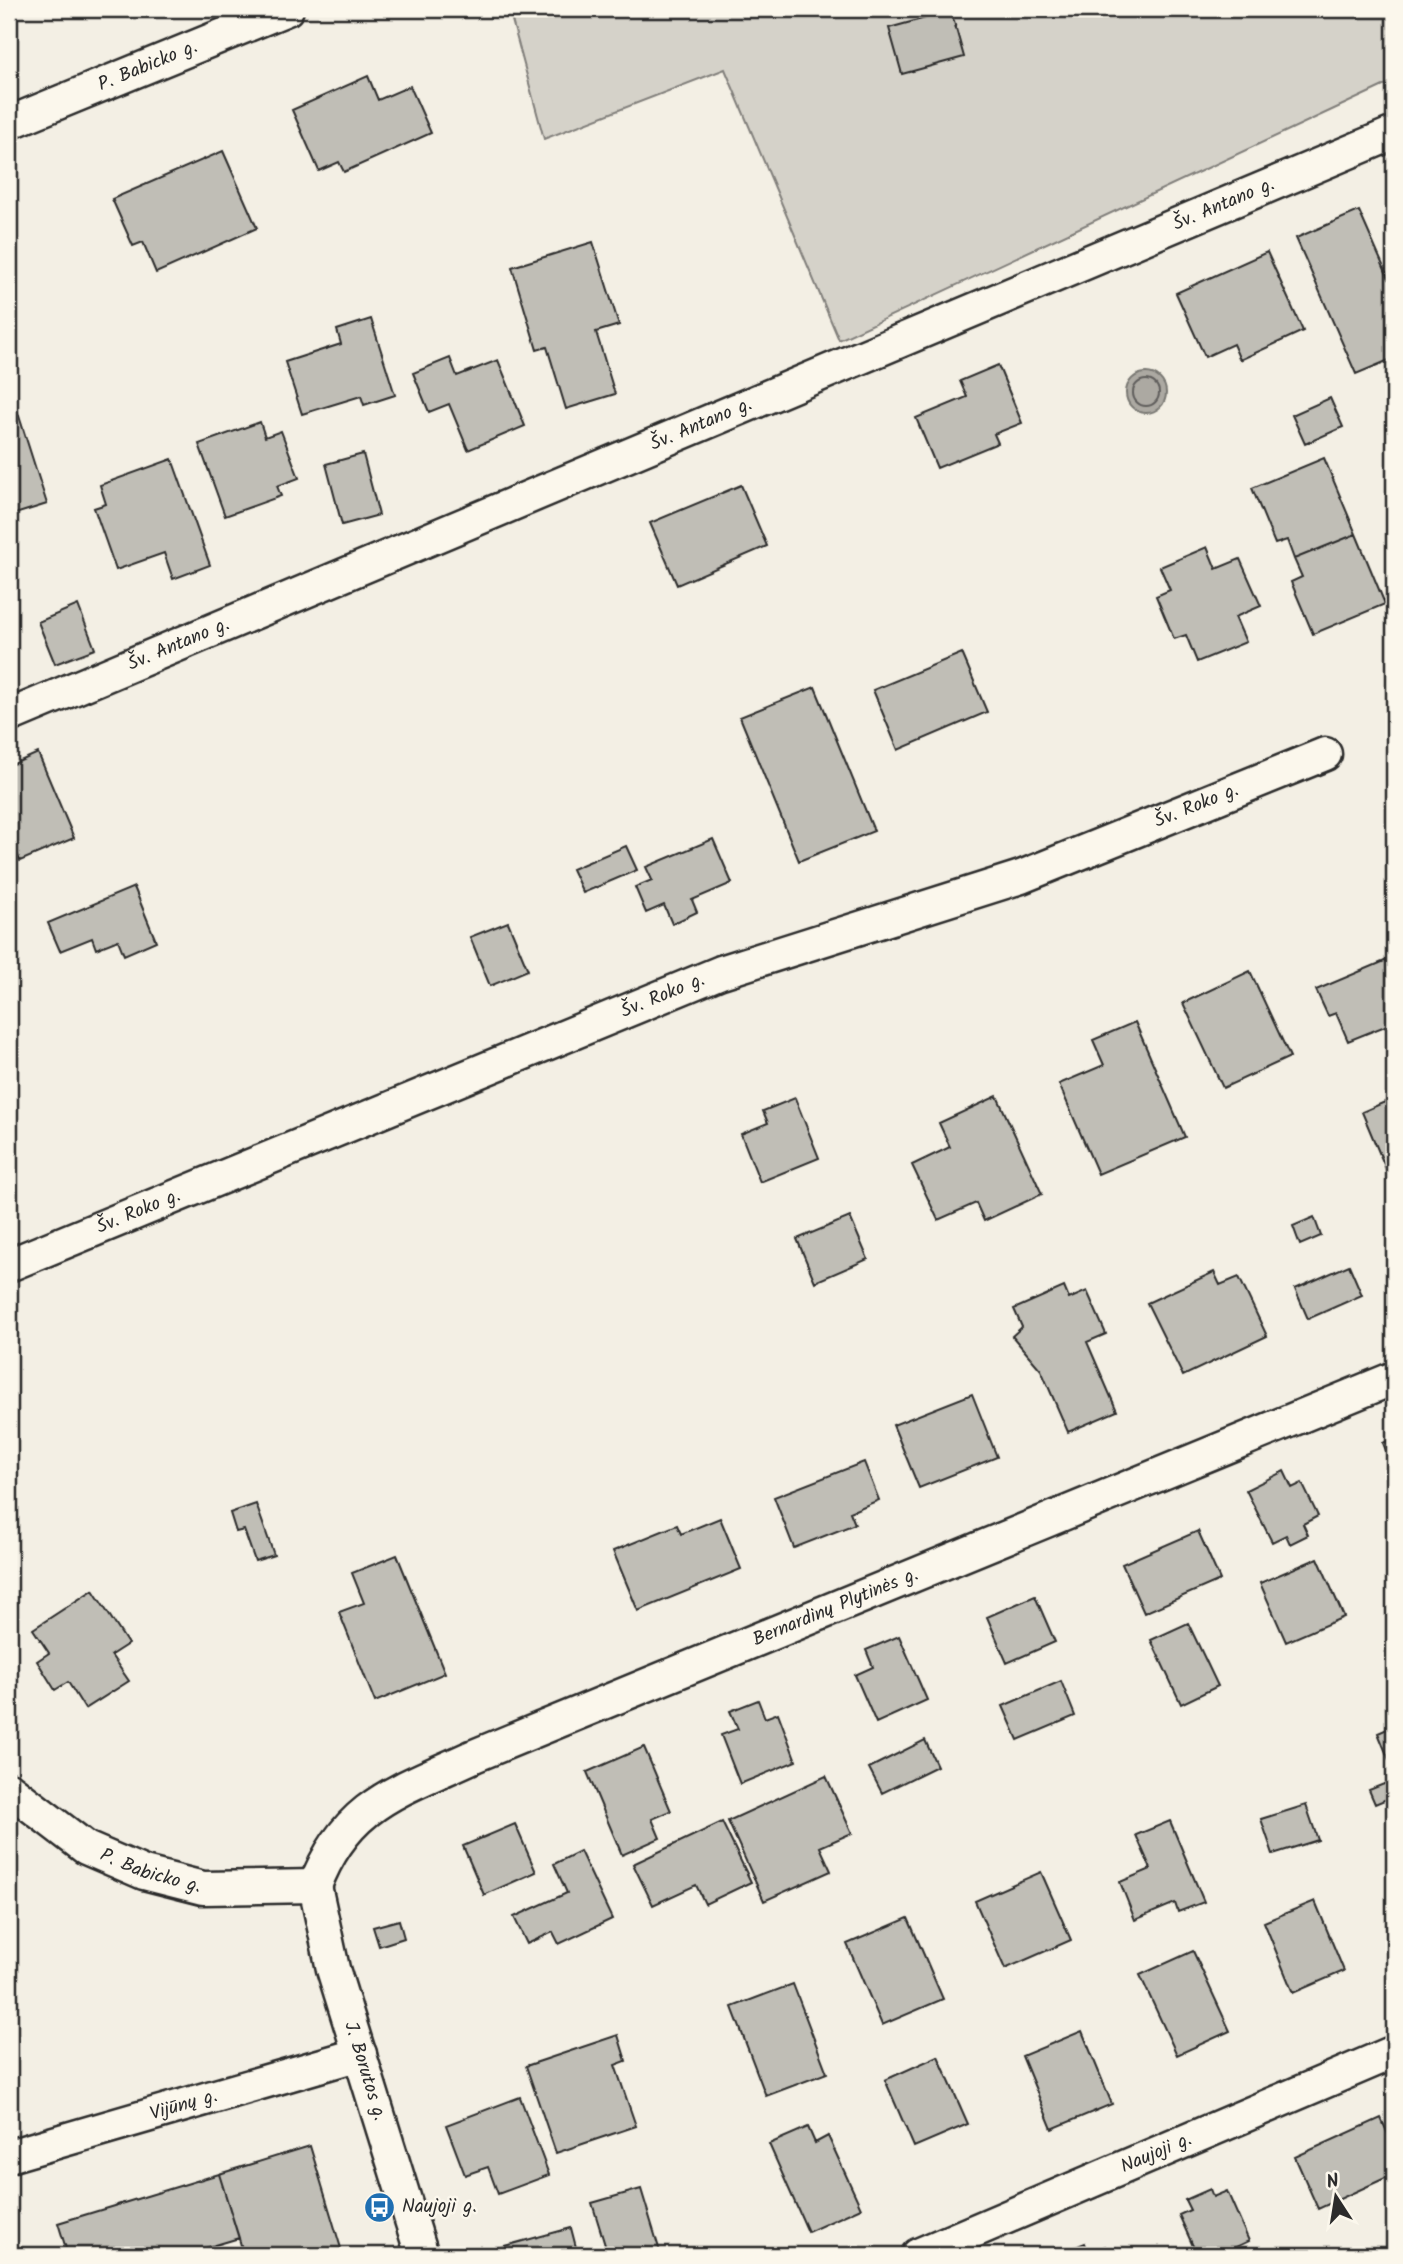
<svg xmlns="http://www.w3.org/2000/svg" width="1403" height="2264" font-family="Kalam,sans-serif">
	<rect width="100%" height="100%" fill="#f3efe4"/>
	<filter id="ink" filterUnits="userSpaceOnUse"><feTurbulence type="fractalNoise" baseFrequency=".0143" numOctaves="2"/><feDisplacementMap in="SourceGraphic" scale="14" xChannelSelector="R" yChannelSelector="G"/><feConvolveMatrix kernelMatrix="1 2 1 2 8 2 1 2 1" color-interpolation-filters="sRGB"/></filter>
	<g filter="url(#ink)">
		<path fill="#d5d2c9" stroke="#807e7a" stroke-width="2" d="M509,9H1394V81L839,340L725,69L544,139Z"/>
		<path fill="#aca9a2" stroke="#787772" stroke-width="2" d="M1126 393a20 20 0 1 1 40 0a20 20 0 1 1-40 0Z"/>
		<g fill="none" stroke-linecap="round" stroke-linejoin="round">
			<path stroke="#5f5d5b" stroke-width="2" d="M1133 393a13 13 0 1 1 26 0a13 13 0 1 1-26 0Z"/>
		</g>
		<path fill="#c0beb6" stroke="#2b2b2b" stroke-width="2" d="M951,11L964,57L902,74L889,28Z
			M368,76L378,100L410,86L431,133L344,172L339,162L319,171L292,110Z
			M223,151L257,228L156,273L143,242L133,246L112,199Z
			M1359,211L1389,279L1394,276V358L1356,374L1296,238Z
			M593,242L619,325L596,332L615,394L566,409L547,347L537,350L512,267Z
			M1267,252L1303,331L1240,360L1233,344L1205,357L1176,293Z
			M371,319L395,395L364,405L361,396L302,414L285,362L341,344L337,330Z
			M450,358L457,376L498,360L525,426L468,450L449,404L429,412L413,373Z
			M998,365L1022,423L994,434L998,443L937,468L916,418L967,397L960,381Z
			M12,394L47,504L9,516V395Z
			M1330,398L1343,427L1305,444L1292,415Z
			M260,422L265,437L281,431L299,478L277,486L281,496L225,516L199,444Z
			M363,454L379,515L342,525L326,464Z
			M1324,458L1356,534L1294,559L1287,540L1275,544L1252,488Z
			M172,459L210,565L173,579L164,553L116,570L94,508L106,504L100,485Z
			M741,485L767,546L677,585L650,523Z
			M1356,534L1385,604L1313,634L1291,582L1302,577L1294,559Z
			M1207,547L1216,569L1240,559L1261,606L1235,617L1246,642L1197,662L1186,635L1174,639L1156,596L1170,590L1160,567Z
			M78,605L95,649L55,664L38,622Z
			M962,653L987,712L898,750L873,690Z
			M815,687L874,831L799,861L740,717Z
			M38,753L74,838L20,861L9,834V766Z
			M713,839L732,883L692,900L697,912L672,924L664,905L646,913L635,887L652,880L646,867Z
			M626,846L637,870L583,893L572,869Z
			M134,887L156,941L124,955L118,940L96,949L92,938L60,951L48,923Z
			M508,922L528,970L490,986L470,937Z
			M1394,957V1035L1390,1024L1348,1041L1336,1013L1328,1016L1316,990Z
			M1250,971L1290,1057L1223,1088L1183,1003Z
			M1135,1022L1185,1137L1098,1174L1059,1084L1104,1065L1093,1040Z
			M997,1096L1042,1194L984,1221L976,1203L938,1220L912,1165L950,1147L939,1123Z
			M795,1098L819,1158L760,1182L741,1134L768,1123L763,1111Z
			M1394,1098V1188L1362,1112Z
			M850,1217L868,1259L815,1282L797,1239Z
			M1314,1217L1321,1236L1300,1245L1293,1226Z
			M1349,1265L1362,1295L1308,1319L1295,1289Z
			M1214,1272L1220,1285L1239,1277L1267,1336L1183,1376L1147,1303Z
			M1064,1287L1069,1299L1087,1291L1106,1334L1087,1342L1117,1411L1068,1432L1041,1370L1012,1336L1022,1327L1014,1309Z
			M972,1394L997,1457L919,1488L893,1425Z
			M1394,1438V1470L1383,1443Z
			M864,1462L879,1500L850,1512L855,1524L794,1548L774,1497Z
			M1284,1471L1292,1488L1302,1483L1318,1516L1303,1524L1308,1535L1290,1544L1286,1535L1272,1542L1246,1490Z
			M256,1504L274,1555L255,1561L244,1530L236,1532L230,1513Z
			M720,1518L741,1569L638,1611L613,1551L677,1525L681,1534Z
			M1198,1531L1220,1580L1144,1613L1122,1564Z
			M397,1555L445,1673L375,1702L339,1612L364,1603L352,1573Z
			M1318,1558L1344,1617L1286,1642L1260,1583Z
			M93,1590L128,1644L111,1655L129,1681L85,1709L68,1682L55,1690L37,1661L49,1653L33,1629Z
			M1035,1596L1055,1642L1007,1663L987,1617Z
			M1188,1623L1218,1686L1181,1704L1151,1640Z
			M899,1636L927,1700L876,1723L855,1675L873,1667L866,1650Z
			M1061,1681L1075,1716L1018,1740L1003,1706Z
			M758,1700L765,1718L778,1713L796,1761L740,1784L721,1735L738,1729L730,1711Z
			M1394,1726V1772L1378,1733Z
			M925,1740L937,1766L882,1793L869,1768Z
			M644,1747L671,1811L652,1819L660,1838L622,1855L587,1772Z
			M826,1776L852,1833L820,1847L831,1871L764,1901L728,1821Z
			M1394,1780V1796L1375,1804L1369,1790Z
			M1306,1805L1318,1840L1273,1854L1261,1819Z
			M1170,1821L1204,1902L1178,1912L1175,1903L1135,1920L1120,1882L1151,1869L1136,1835Z
			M722,1822L751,1882L705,1904L696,1885L653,1905L633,1864Z
			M515,1824L536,1872L484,1895L463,1846Z
			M580,1851L612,1919L559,1944L553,1932L527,1944L514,1917L567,1893L554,1864Z
			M1041,1872L1071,1940L1005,1969L975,1901Z
			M1315,1901L1344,1971L1293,1993L1264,1922Z
			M908,1918L943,1999L882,2025L847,1944Z
			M399,1920L404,1938L379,1946L373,1927Z
			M1193,1951L1230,2031L1177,2055L1140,1975Z
			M793,1984L827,2073L766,2096L732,2007Z
			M1082,2031L1112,2104L1052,2129L1022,2056Z
			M618,2035L626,2061L615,2065L636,2126L556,2153L526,2066Z
			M938,2056L968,2124L914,2147L885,2080Z
			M520,2097L549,2175L498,2194L488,2167L465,2175L446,2125Z
			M1381,2118L1394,2148V2174L1318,2209L1295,2157Z
			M808,2127L815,2143L828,2136L861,2208L808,2232L769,2144Z
			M310,2146L343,2255H244L219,2174Z
			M219,2174L239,2238L182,2255H68L58,2223Z
			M641,2189L661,2255H608L592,2203Z
			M1210,2189L1213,2197L1227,2191L1249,2241L1234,2248L1238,2255H1197L1179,2215L1190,2210L1185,2200Z
			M571,2228L578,2255H487L486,2251Z
			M1085,2243L1089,2253L1105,2246L1109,2255H1066L1065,2251Z"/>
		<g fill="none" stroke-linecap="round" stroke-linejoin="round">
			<defs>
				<g id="minor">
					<path id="s1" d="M9,123L287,9"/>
					<path id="s2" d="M9,716L1394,133"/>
					<path id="s3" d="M9,1265L721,972L1021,877L1325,754"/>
					<path id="s4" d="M9,1789L86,1848L144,1873L203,1888L315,1886"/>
					<path id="s5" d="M315,1886C346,1803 399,1791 474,1756L1394,1378"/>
					<path id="s6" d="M315,1886L333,1969L422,2255"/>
					<path id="s7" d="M9,2156L360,2054"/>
					<path id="s8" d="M918,2255L1394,2052"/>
				</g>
			</defs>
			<use href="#minor" stroke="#2b2b2b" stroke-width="37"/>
			<use href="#minor" stroke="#fbf7ec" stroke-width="32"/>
		</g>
	</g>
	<defs>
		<symbol id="bus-disc" viewBox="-11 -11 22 22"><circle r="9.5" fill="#1f6fb2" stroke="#fbf7ec"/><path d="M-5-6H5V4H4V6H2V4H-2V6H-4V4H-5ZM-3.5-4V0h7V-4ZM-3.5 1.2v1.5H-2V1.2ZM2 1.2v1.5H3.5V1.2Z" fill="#fff"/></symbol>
	</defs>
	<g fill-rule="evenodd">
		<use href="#bus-disc" x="362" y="2190" width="35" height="35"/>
	</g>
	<g text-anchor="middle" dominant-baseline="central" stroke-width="5" stroke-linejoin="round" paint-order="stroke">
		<g font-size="19" fill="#2b2b2b" stroke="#fbf7ec">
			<text stroke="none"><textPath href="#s1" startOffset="150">P. Babicko g.</textPath></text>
			<text stroke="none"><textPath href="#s2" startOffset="1318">Šv. Antano g.</textPath></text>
			<text stroke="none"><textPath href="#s2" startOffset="751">Šv. Antano g.</textPath></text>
			<text stroke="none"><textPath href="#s2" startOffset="184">Šv. Antano g.</textPath></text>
			<text stroke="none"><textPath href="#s3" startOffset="1274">Šv. Roko g.</textPath></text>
			<text stroke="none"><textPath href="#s3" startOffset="707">Šv. Roko g.</textPath></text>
			<text stroke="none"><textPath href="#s3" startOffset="140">Šv. Roko g.</textPath></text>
			<text stroke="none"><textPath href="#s5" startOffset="604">Bernardinų Plytinės g.</textPath></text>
			<text stroke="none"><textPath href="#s4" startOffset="166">P. Babicko g.</textPath></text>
			<text stroke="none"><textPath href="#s6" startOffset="192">J. Borutos g.</textPath></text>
			<text stroke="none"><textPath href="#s7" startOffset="182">Vijūnų g.</textPath></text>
			<text stroke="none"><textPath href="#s8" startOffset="259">Naujoji g.</textPath></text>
		</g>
		<g font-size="19" fill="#2b2b2b" stroke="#fbf7ec" text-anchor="start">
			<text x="402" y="2207">Naujoji g.</text>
		</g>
	</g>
	<rect width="1403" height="2264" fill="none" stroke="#fbf7ec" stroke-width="35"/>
	<rect x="18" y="18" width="1368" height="2229" fill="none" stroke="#2b2b2b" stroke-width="2.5" filter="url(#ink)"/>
	<g transform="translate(1336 2197) rotate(348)" stroke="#fbf7ec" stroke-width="5" paint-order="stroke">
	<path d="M0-5L12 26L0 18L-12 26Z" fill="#2b2b2b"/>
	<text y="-10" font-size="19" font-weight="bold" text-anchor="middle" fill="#2b2b2b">N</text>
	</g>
</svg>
